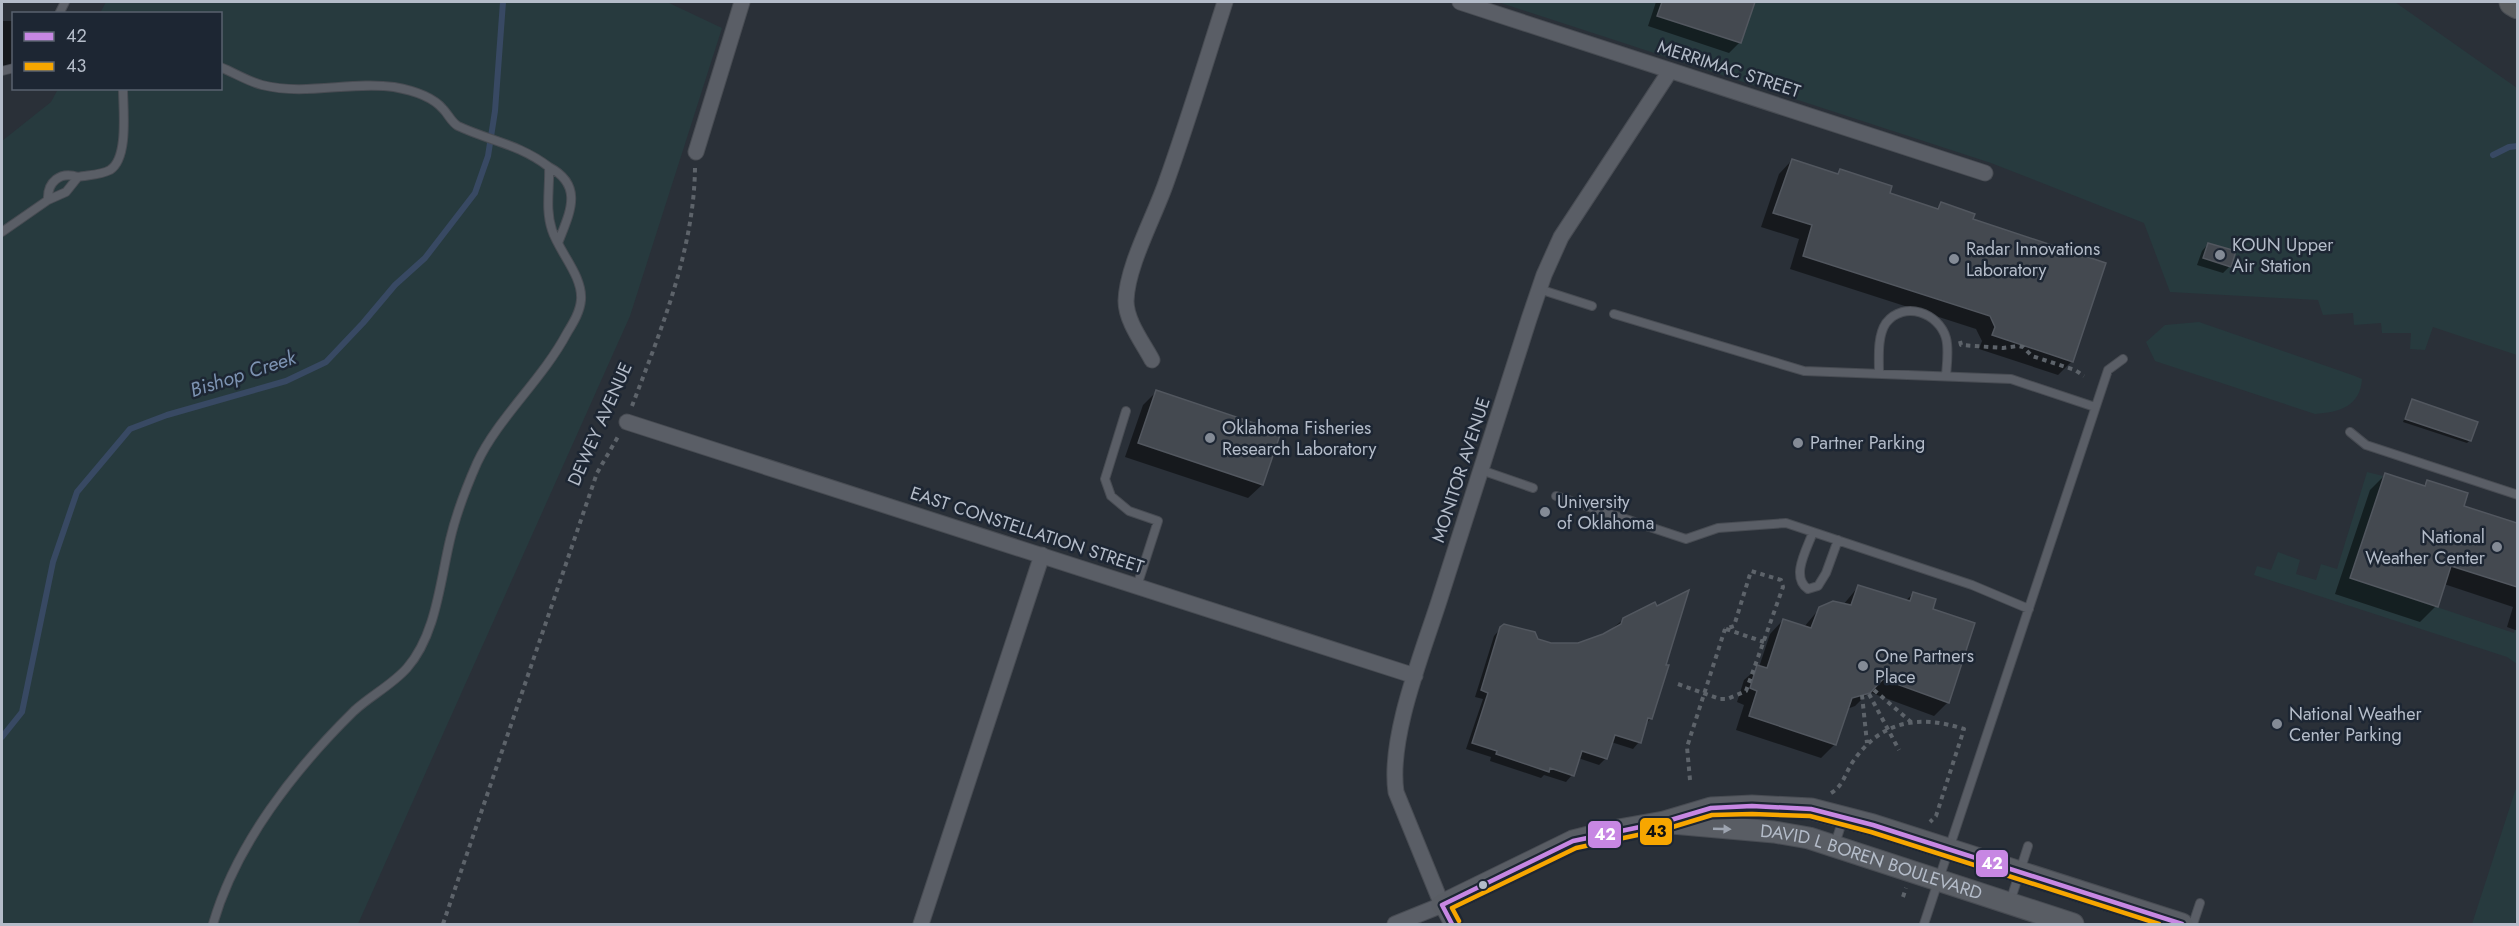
<svg xmlns="http://www.w3.org/2000/svg" width="2519" height="926" font-family="Jost,sans-serif">
	<rect width="100%" height="100%" fill="#2a3038"/>
	<path fill="#273a3e" d="M106,2H667L722,28L630,316L358,924H2V141L51,102L58,89L220,88V14L100,13Z
		M1498,2H2395L2517,88V355L2433,327L2425,350L2410,349L2411,333H2382L2381,323L2354,325L2353,313L2323,315L2318,300L2170,292L2144,223L1991,163Z
		M2199,322L2355,376L2362,379C2360,407 2339,412 2315,414L2155,361L2146,342L2165,325Z
		M2367,472L2383,476L2351,578L2514,633L2517,623V664L2507,657L2254,575L2257,566L2271,570L2278,552L2300,560L2296,574L2316,580L2321,564L2337,569Z
		M2517,785V916L2514,924H2472Z"/>
	<path fill="#0007" d="M1656,2H1753L1740,42L1729,53L1648,26Z
		M2,21H14V65L2,69Z
		M1792,160L1836,175L1840,171L1888,194L1935,210L1941,204L2072,361L2058,375L1979,349L1982,341L1976,329L1790,269L1799,239L1761,227L1779,174Z
		M2208,244L2230,266L2223,273L2197,265L2202,251Z
		M1156,392L1279,433L1262,485L1248,498L1125,457L1143,405Z
		M2412,401L2470,440L2467,443L2403,422Z
		M2386,474L2422,487L2427,482L2462,507L2518,525V631L2507,627L2513,607L2444,584L2436,606L2420,622L2335,594L2370,490Z
		M1858,587L1905,601L1913,594L1931,610L1948,702L1934,716L1869,692L1855,706L1847,709L1835,744L1821,758L1736,730L1744,705L1737,702L1744,680L1759,667L1770,634L1783,620L1804,627L1820,608L1843,605Z
		M1624,619L1664,666L1651,718L1645,725L1639,742L1633,749L1611,742L1606,758L1599,765L1578,758L1572,775L1566,782L1544,775L1541,778L1490,761L1491,757L1466,749L1483,699L1475,697L1494,636L1501,628L1508,625L1534,633L1537,640L1555,646L1578,644L1604,635Z"/>
	<g fill="none" stroke-linecap="round" stroke-linejoin="round">
		<path stroke="#384963" stroke-width="6" d="M2493,155L2509,147L2518,146
			M2,737L22,712L53,562L77,492L130,429L167,415L286,381L326,362L363,323L395,285L425,258L475,193L488,156L495,111L503,2"/>
	</g>
	<path fill="#444950" stroke="#52575f" stroke-width="1.5" d="M1662,2H1755L1741,43L1657,16Z
		M1792,159L1838,174L1840,169L1892,186L1890,193L1938,209L1941,202L1975,214L1973,219L2106,263L2073,362L1992,335L1995,327L1990,316L1803,256L1812,225L1773,213Z
		M2208,243L2236,251L2231,267L2203,258Z
		M1156,390L1281,432L1263,485L1138,443Z
		M2412,399L2478,422L2471,441L2405,419Z
		M2385,473L2425,486L2427,480L2468,493L2464,506L2517,523V587L2451,566L2438,607L2350,578Z
		M1858,585L1910,601L1913,592L1936,599L1933,609L1975,623L1949,703L1883,679L1870,693L1852,698L1836,745L1749,716L1757,691L1750,688L1757,665L1767,668L1783,619L1811,628L1819,607L1833,601L1851,605Z
		M1689,590L1666,665H1669L1652,719L1648,718L1641,743L1615,735L1607,759L1582,751L1574,776L1550,768L1549,772L1496,754L1497,751L1472,743L1488,693L1481,690L1500,627L1504,624L1535,632L1538,639L1551,643H1578L1603,634L1621,624L1623,618L1655,602L1657,606Z"/>
	<g fill="none" stroke-linecap="round" stroke-linejoin="round">
		<defs>
			<path id="lane" d="M59,14L65,2
				M2,71L14,68
				M549,167C585,186 569,214 558,243
				M48,200C47,182 60,171 78,177
				M2,232L48,200L66,192L78,177C88,175 101,175 110,170C129,158 123,109 123,88
				M1539,289L1592,306
				M1614,314L1804,371L2011,379L2095,407
				M1879,374C1879,358 1877,336 1886,323C1904,300 1939,313 1946,338C1949,349 1947,364 1946,375
				M1126,411L1105,479L1111,496L1129,511L1158,521L1137,586
				M2350,432L2366,445L2518,495
				M1481,470L1533,488
				M1556,496L1686,539L1718,528L1786,523L1972,585L2029,609
				M1813,532C1807,549 1790,577 1808,589L1818,586L1826,573L1838,540
				M1835,844L1843,819
				M2010,902L2028,846
				M213,924C236,844 295,769 354,711C370,696 392,685 407,668C436,635 440,582 450,540C456,514 466,488 477,463C498,418 542,380 567,333C573,323 580,312 581,300C583,276 559,252 552,230C545,209 550,188 549,167C519,144 490,141 458,126C452,123 448,114 443,109C432,96 411,90 394,87C351,81 306,96 262,85C247,81 235,73 220,67
				M1924,924L2108,370L2123,359
				M2193,924L2200,903"/>
			<path id="street" d="M1460,2L1985,173
				M696,152L742,2
				M1152,360C1143,343 1126,321 1126,301C1127,265 1155,216 1167,180C1188,121 1206,61 1225,2
				M627,422L1415,676
				M1442,905L1452,924
				M921,924L1042,555
				M1395,924L1442,905L1396,792C1388,737 1423,652 1440,598C1470,505 1500,412 1529,319L1544,275L1561,237L1670,71"/>
			<g id="secondary">
				<path id="s1" d="M1672,823L1774,832L1809,838L2073,924"/>
				<path d="M1442,905L1573,841L1613,831L1664,822L1711,808L1752,806L1811,809L1873,825L2182,924"/>
			</g>
			<path id="highway" d="M2513,2L2518,5"/>
		</defs>
		<use href="#lane" stroke="#484c53" stroke-width="10"/>
		<use href="#street" stroke="#484c53" stroke-width="17"/>
		<use href="#secondary" stroke="#484c53" stroke-width="23"/>
		<use href="#highway" stroke="#474c53" stroke-width="29"/>
		<path stroke="#5d636a" stroke-width="4" stroke-dasharray="4.5 4.5" stroke-linecap="butt" d="M1960,341L1961,345L2003,348L2018,346L2023,347L2032,356L2075,370L2084,376
			M632,406C661,330 694,250 695,168
			M1726,629L1764,642
			M1678,684L1720,699H1727L1746,691L1783,587L1781,580L1751,571L1734,626L1725,629
			M1874,690L1911,722
			M1869,694L1899,750
			M1862,695L1867,743
			M1690,780L1687,747L1725,629
			M1831,793C1843,786 1845,774 1852,763C1880,721 1918,714 1964,729L1936,816L1930,822
			M1903,897L1906,888
			M443,924L597,473L619,435"/>
		<use href="#lane" stroke="#5a5e66" stroke-width="8"/>
		<use href="#street" stroke="#5a5e66" stroke-width="15"/>
		<use href="#secondary" stroke="#595d64" stroke-width="21"/>
		<use href="#highway" stroke="#5a5d60" stroke-width="27"/>
		<defs>
			<path id="bus-1" d="M1452,924L1442,905L1573,841L1664,822L1711,808L1752,806L1811,809L1873,825L2182,924"/>
			<path id="bus-2" d="M1459,921L1452,908L1576,848L1666,829L1712,815L1752,814L1810,816L1871,832L2159,924"/>
		</defs>
		<use href="#bus-1" stroke="#1d2633" stroke-width="9"/>
		<use href="#bus-2" stroke="#1d2633" stroke-width="9"/>
		<use href="#bus-1" stroke="#c787e3" stroke-width="4.5"/>
		<use href="#bus-2" stroke="#f7a600" stroke-width="4.5"/>
	</g>
	<defs><path id="oneway-solid" d="M-6-.8H1V-3.2L6.5 0L1 3.2V.8H-6Z" transform="scale(1.5)"/></defs>
	<use fill="#9da4b0" href="#oneway-solid" transform="translate(1722 829) rotate(2)"/>
	<g fill="#848b96" stroke="#1d2633" stroke-width="2">
		<circle cx="2220" cy="255" r="6"/>
		<circle cx="1954" cy="259" r="6"/>
		<circle cx="1210" cy="438" r="6"/>
		<circle cx="1798" cy="443" r="6"/>
		<circle cx="1545" cy="512" r="6"/>
		<circle cx="2497" cy="547" r="6"/>
		<circle cx="1863" cy="666" r="6"/>
		<circle cx="2277" cy="724" r="6"/>
	</g>
	<circle fill="#b4bcc9" stroke="#1d2633" stroke-width="2" cx="1483" cy="885" r="5"/>
	<g text-anchor="middle" dominant-baseline="central" stroke-width="5" stroke-linejoin="round" paint-order="stroke">
		<g font-size="18" fill="#b4bcc9" stroke="#1d2633">
			<text transform="translate(1729 69) rotate(18)">MERRIMAC STREET</text>
			<text transform="translate(600 424) rotate(-66)">DEWEY AVENUE</text>
			<text transform="translate(1461 470) rotate(-72)">MONITOR AVENUE</text>
			<text transform="translate(1027 530) rotate(18)">EAST CONSTELLATION STREET</text>
			<text stroke="none"><textPath href="#s1" startOffset="204">DAVID L BOREN BOULEVARD</textPath></text>
		</g>
		<g font-size="18" fill="#b4bcc9" stroke="#1d2633" text-anchor="start">
			<text x="2232" y="245">KOUN Upper<tspan x="2232" dy="21">Air Station</tspan></text>
			<text x="1966" y="249">Radar Innovations<tspan x="1966" dy="21">Laboratory</tspan></text>
			<text x="1222" y="428">Oklahoma Fisheries<tspan x="1222" dy="21">Research Laboratory</tspan></text>
			<text x="1810" y="443">Partner Parking</text>
			<text x="1557" y="502">University<tspan x="1557" dy="21">of Oklahoma</tspan></text>
			<text x="2485" y="537" text-anchor="end">National<tspan x="2485" dy="21">Weather Center</tspan></text>
			<text x="1875" y="656">One Partners<tspan x="1875" dy="21">Place</tspan></text>
			<text x="2289" y="714">National Weather<tspan x="2289" dy="21">Center Parking</tspan></text>
		</g>
		<g font-size="20" font-style="italic" fill="#7c92b1" stroke="#1d2633">
			<text transform="translate(243 374) rotate(-18)">Bishop Creek</text>
		</g>
	</g>
	<g stroke="#1d2633" stroke-width="2">
		<rect x="1639" y="817" width="34" height="29" rx="6" fill="#f7a600"/>
		<rect x="1587" y="820" width="35" height="29" rx="6" fill="#c787e3"/>
		<rect x="1975" y="849" width="34" height="29" rx="6" fill="#c787e3"/>
	</g>
	<g font-size="16" text-anchor="middle" font-weight="bold" fill="#fff">
		<text x="1605" y="840">42</text>
		<text x="1992" y="869">42</text>
	</g>
	<g font-size="16" text-anchor="middle" font-weight="bold" fill="#111">
		<text x="1656" y="837">43</text>
	</g>
	<rect width="2519" height="926" fill="none" stroke="#b4bcc9" stroke-width="6"/>
	<rect x="12" y="12" width="210" height="78" fill="#1d2633" stroke="#59626f" stroke-width="1.5"/>
	<rect x="24" y="32" width="30" height="9" fill="#c787e3" stroke="#59626f" stroke-width="1.5"/>
	<text x="66" y="42" font-size="18" fill="#b4bcc9">42</text>
	<rect x="24" y="62" width="30" height="9" fill="#f7a600" stroke="#59626f" stroke-width="1.5"/>
	<text x="66" y="72" font-size="18" fill="#b4bcc9">43</text>
</svg>
